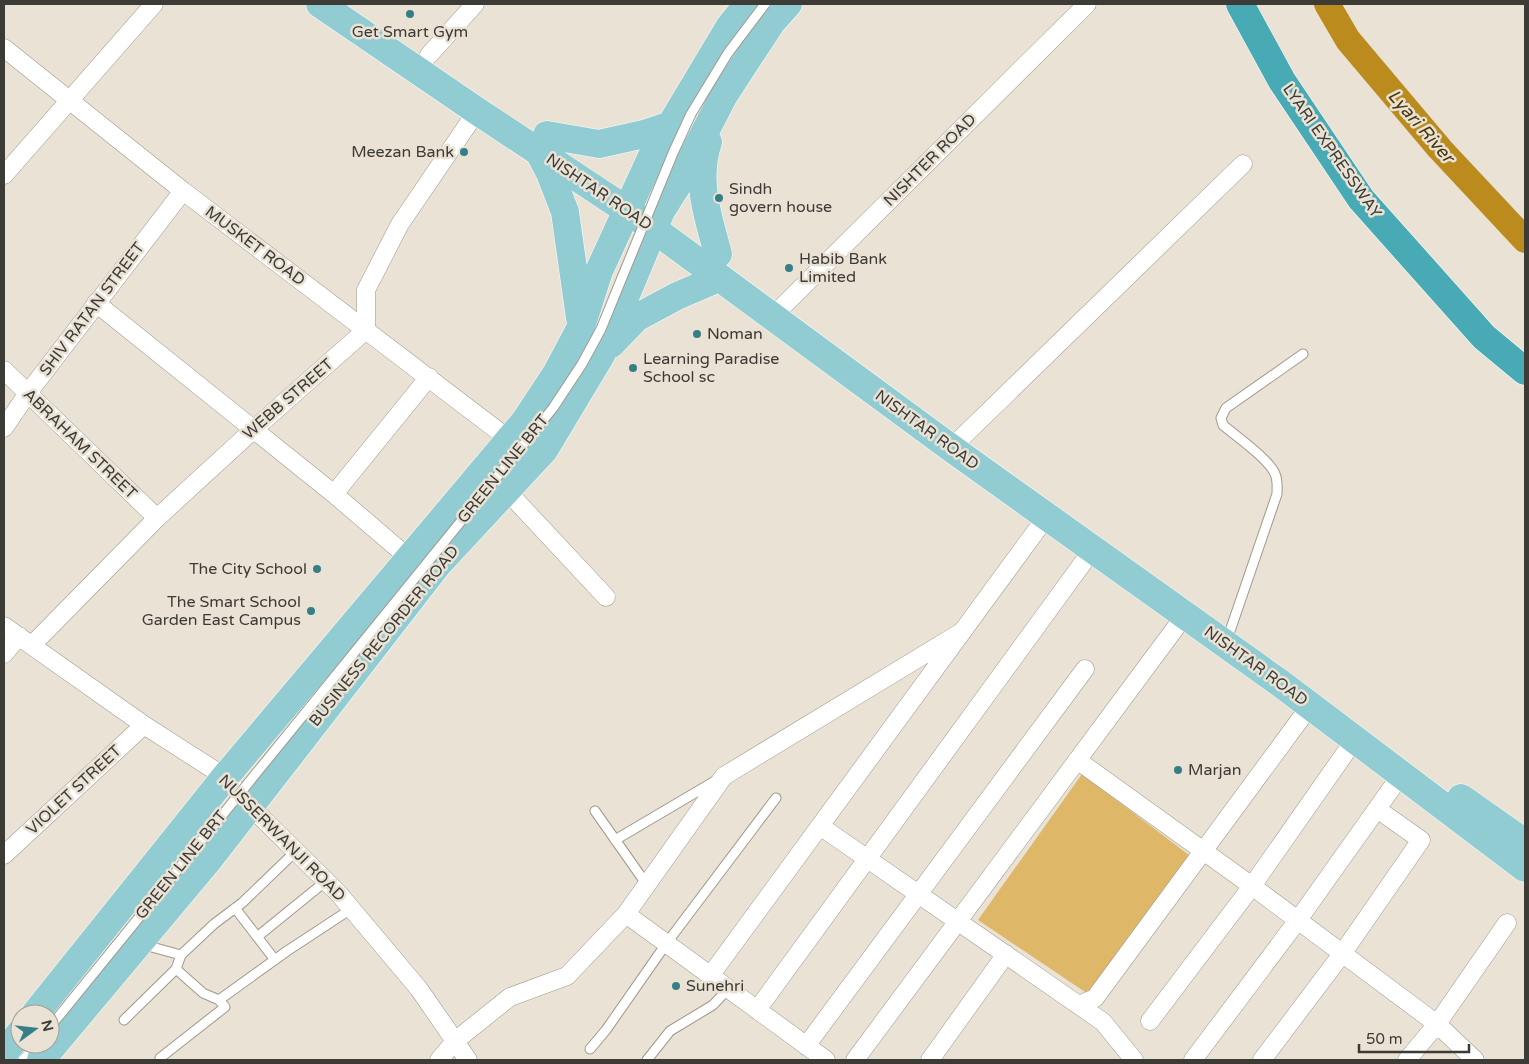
<svg xmlns="http://www.w3.org/2000/svg" width="1529" height="1064" font-family="'Varela Round',sans-serif">
	<rect width="100%" height="100%" fill="#e9e2d5"/>
	<path fill="#dfb768" d="M1082,774L1189,855L1088,994L978,920Z"/>
	<g fill="none" stroke-linecap="round" stroke-linejoin="round">
		<path stroke="#bb8c1d" stroke-width="26" d="M1327,4L1348,40L1440,149L1525,240"/>
		<defs>
			<path id="lane" d="M1229,634L1277,494C1277,487 1278,480 1275,474C1269,459 1237,437 1223,425L1221,418L1226,408L1303,354
				M595,811L647,885
				M615,840L715,781
				M235,908L275,960
				M257,937L326,881
				M148,946L181,955L176,969L203,993L219,1000L225,1007L160,1058
				M181,955L214,924L242,903L296,851
				M219,1000L287,951L351,909
				M124,1020L176,969
				M590,1049L606,1030L666,944L776,798
				M23,1060L37,1044
				M647,1060L670,1031L713,1005L728,989"/>
			<path id="street" d="M4,48L183,191L510,440
				M429,55L475,4
				M4,175L154,4
				M96,303L334,494L410,559
				M772,317L1087,4
				M4,370L157,518
				M4,428L28,393L183,191
				M951,448L1243,164
				M507,491L606,597
				M334,494L429,377
				M4,626L144,725L225,777L250,806L339,894L419,989L468,1060
				M32,645L157,518L253,430L366,330V290L400,224L477,111
				M4,654L19,636
				M1077,760L1252,886L1437,1024L1475,1060
				M820,826L1103,1022L1134,1060
				M4,855L144,725
				M626,914L826,1060
				M710,976L1047,516
				M1079,1005L1095,998L1310,706
				M757,1010L1093,549
				M1150,1021L1252,886L1355,739
				M806,1046L1085,669
				M439,1060L455,1041L510,997L567,976L626,914L724,776L963,631
				M855,1060L1185,615
				M930,1060L1006,954
				M1193,1060L1298,920L1401,775
				M1262,1060L1342,954L1421,840L1377,809
				M1407,1060L1437,1024L1507,923"/>
			<path id="primary" d="M320,4L477,111L640,219L951,448L1280,683L1525,868
				M547,135L599,144L644,134L671,125
				M708,142C695,181 708,216 718,254
				M539,152L550,173L565,212L580,318
				M611,344L636,318L677,296L719,278
				M1461,798L1525,843
				M35,1014L225,777L525,421L556,374L581,327L599,271L651,158L730,26L748,4
				M4,1053L20,1033
				M41,1060L210,858L438,564L544,450L601,355L661,211L678,184L724,95L771,23L788,4"/>
			<path id="highway" d="M1240,4L1282,81L1361,199L1484,337L1525,371"/>
		</defs>
		<use href="#lane" stroke="#9f998d" stroke-width="11"/>
		<use href="#street" stroke="#9f998d" stroke-width="19"/>
		<use href="#primary" stroke="#fff" stroke-width="29"/>
		<use href="#highway" stroke="#fff" stroke-width="29"/>
		<use href="#lane" stroke="#fff" stroke-width="9"/>
		<use href="#street" stroke="#fff" stroke-width="18"/>
		<use href="#primary" stroke="#91ccd2" stroke-width="28"/>
		<use href="#highway" stroke="#47aab4" stroke-width="28"/>
		<defs>
			<path id="lane-bridge" d="M50,1027L553,408L582,364L601,329L673,153L691,114L728,53L765,4"/>
		</defs>
		<use href="#lane-bridge" stroke="#9f998d" stroke-width="11" stroke-linecap="butt"/>
		<use href="#lane-bridge" stroke="#fff" stroke-width="9"/>
	</g>
	<g fill="#377f87" stroke="#e9e2d5" stroke-width="2">
		<circle cx="410" cy="14" r="5"/>
		<circle cx="464" cy="152" r="5"/>
		<circle cx="719" cy="198" r="5"/>
		<circle cx="789" cy="268" r="5"/>
		<circle cx="697" cy="334" r="5"/>
		<circle cx="633" cy="368" r="5"/>
		<circle cx="317" cy="569" r="5"/>
		<circle cx="311" cy="611" r="5"/>
		<circle cx="1178" cy="770" r="5"/>
		<circle cx="676" cy="986" r="5"/>
	</g>
	<g text-anchor="middle" dominant-baseline="central" stroke-width="5" stroke-linejoin="round" paint-order="stroke">
		<g font-size="16" fill="#3d3b36" stroke="#e9e2d5" text-anchor="start">
			<text x="410" y="32" text-anchor="middle">Get Smart Gym</text>
			<text x="454" y="152" text-anchor="end">Meezan Bank</text>
			<text x="729" y="189">Sindh<tspan x="729" dy="18">govern house</tspan></text>
			<text x="799" y="259">Habib Bank<tspan x="799" dy="18">Limited</tspan></text>
			<text x="707" y="334">Noman</text>
			<text x="643" y="359">Learning Paradise<tspan x="643" dy="18">School sc</tspan></text>
			<text x="307" y="569" text-anchor="end">The City School</text>
			<text x="301" y="602" text-anchor="end">The Smart School<tspan x="301" dy="18">Garden East Campus</tspan></text>
			<text x="1188" y="770">Marjan</text>
			<text x="686" y="986">Sunehri</text>
		</g>
		<g font-size="16" fill="#3d3b36" stroke="#e9e2d5">
			<text transform="translate(1332 151) rotate(55)">LYARI EXPRESSWAY</text>
			<text transform="translate(930 160) rotate(-45)">NISHTER ROAD</text>
			<text transform="translate(599 192) rotate(34)">NISHTAR ROAD</text>
			<text transform="translate(255 246) rotate(37)">MUSKET ROAD</text>
			<text transform="translate(92 309) rotate(-53)">SHIV RATAN STREET</text>
			<text transform="translate(288 399) rotate(-41)">WEBB STREET</text>
			<text transform="translate(927 430) rotate(36)">NISHTAR ROAD</text>
			<text transform="translate(80 444) rotate(44)">ABRAHAM STREET</text>
			<text transform="translate(503 469) rotate(-51)">GREEN LINE BRT</text>
			<text transform="translate(384 636) rotate(-51)">BUSINESS RECORDER ROAD</text>
			<text transform="translate(1256 666) rotate(36)">NISHTAR ROAD</text>
			<text transform="translate(74 790) rotate(-43)">VIOLET STREET</text>
			<text transform="translate(282 838) rotate(45)">NUSSERWANJI ROAD</text>
			<text transform="translate(181 865) rotate(-51)">GREEN LINE BRT</text>
		</g>
		<g font-size="18" font-style="italic" fill="#49360a" stroke="#e9e2d5">
			<text transform="translate(1421 126) rotate(49)">Lyari River</text>
		</g>
	</g>
	<rect width="1529" height="1064" fill="none" stroke="#3d3b36" stroke-width="10"/>
	<g transform="translate(35 1029) rotate(75)"><circle r="24" fill="#e9e2d5" stroke="#a49f95"/>
	<path d="M0-4L9 19L0 12L-9 19Z" fill="#377f87"/>
	<text y="-8" font-size="14" font-weight="bold" text-anchor="middle" fill="#3d3b36">N</text>
	</g>
	<path d="M1359 1044v8h110v-8" fill="none" stroke="#3d3b36" stroke-width="2.5"/>
	<text x="1366" y="1044" font-size="15" fill="#3d3b36" stroke="#e9e2d5" stroke-width="4" paint-order="stroke">50 m</text>
</svg>
